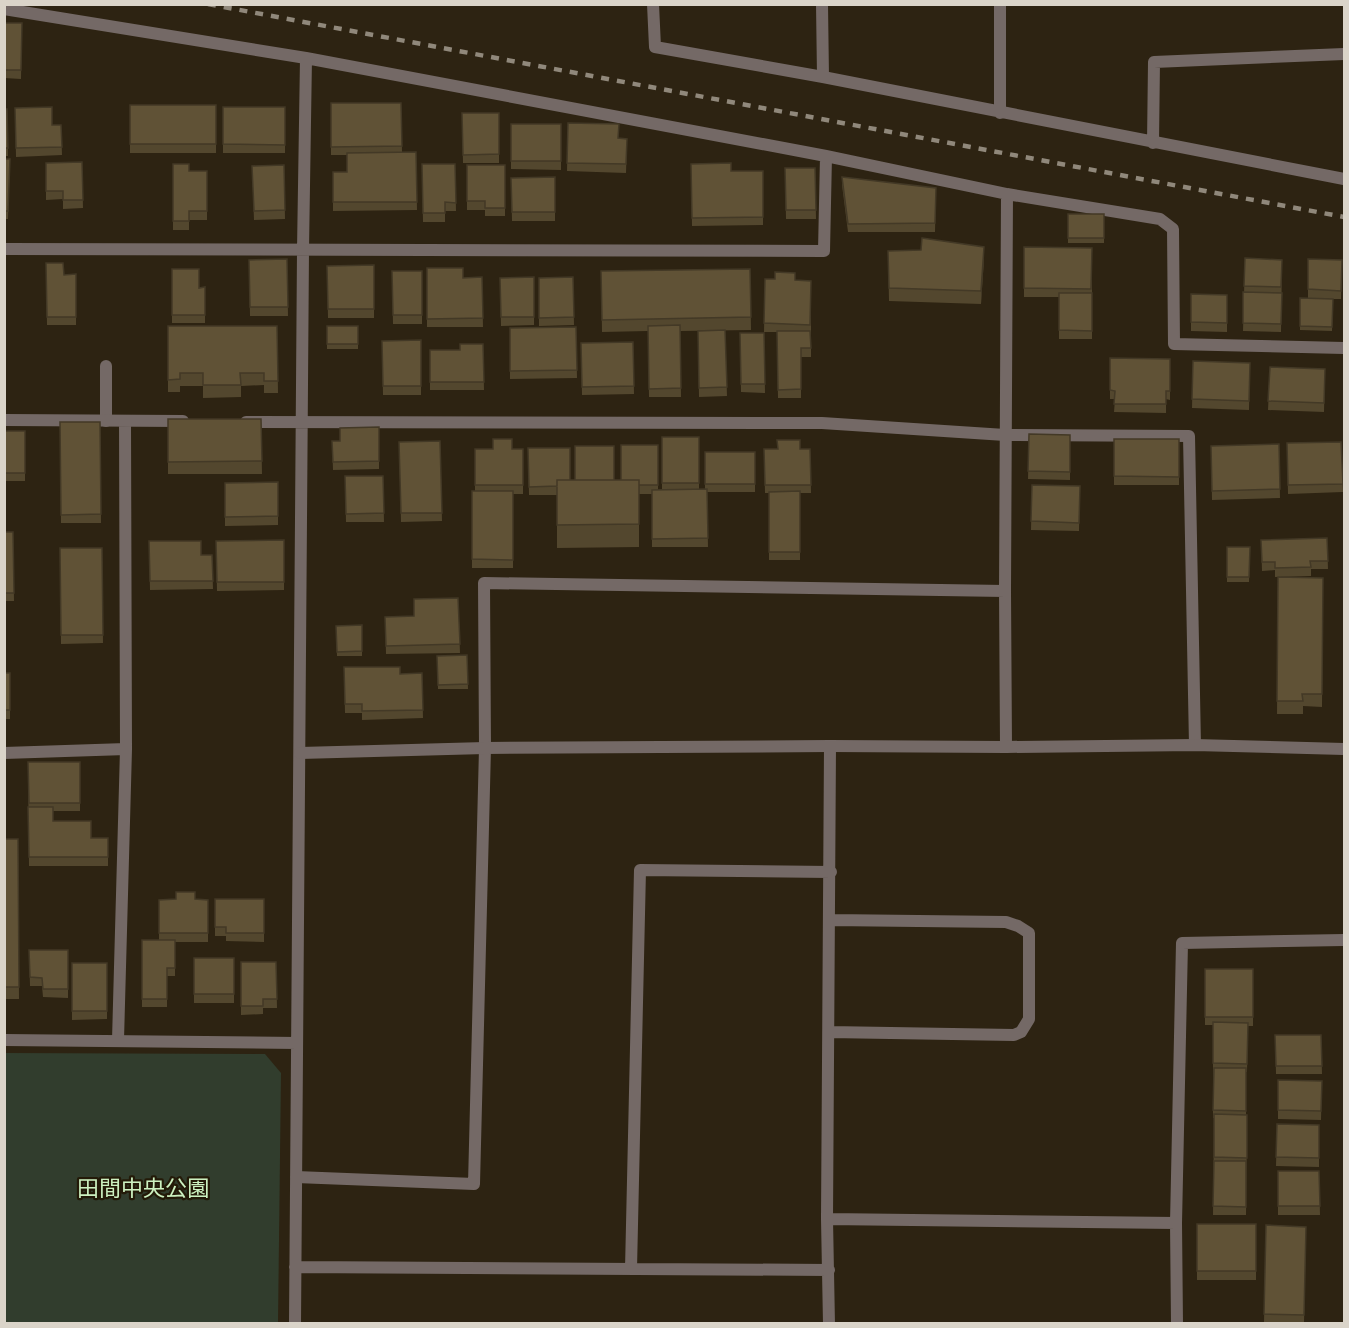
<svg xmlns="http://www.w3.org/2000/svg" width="1349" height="1328" font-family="Mulish,'Noto Sans JP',sans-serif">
	<rect width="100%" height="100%" fill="#2d2312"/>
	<path fill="#313d2d" d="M5,1053L265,1054L281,1073L278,1323H5Z"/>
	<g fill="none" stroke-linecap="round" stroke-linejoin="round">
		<path stroke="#746966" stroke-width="12" d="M106,366V421"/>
		<path stroke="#746966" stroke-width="12" d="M653,4L655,47L823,77L1344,179
			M822,4L823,77
			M1000,4V113
			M4,9L306,58L826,156L1007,194L1160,219L1173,229L1174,344L1344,348
			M1153,143L1154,62L1344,54
			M4,249L824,251L826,156
			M4,420L183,421
			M246,422L822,423L1005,435L1189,436L1195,745
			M1006,747L1005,591L1007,194
			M4,753L126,749
			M829,1032L1014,1035L1021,1032L1029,1019V933L1018,926L1006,922L830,920
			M4,1040L297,1043
			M118,1040L126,749L125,421
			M296,1177L474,1184L485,748L484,583L1005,591
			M827,1219L1176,1223
			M295,1267L829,1270
			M631,1269L640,870L831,872
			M295,1324L303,250L306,58
			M829,1324L827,1219L830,746
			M1177,1324L1176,1223L1182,943L1344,940"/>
		<path stroke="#746966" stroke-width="12" d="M300,753L485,748L830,746L1006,747L1195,745L1344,749"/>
		<path stroke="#90887b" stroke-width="4.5" stroke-dasharray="8 8" stroke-linecap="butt" d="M208,4L1344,217"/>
	</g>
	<path fill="#53472e" d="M4,23H22L21,79L4,78Z
		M331,103H401L402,152H416L417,210L333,211V172H347V155H331Z
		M130,105H216V153H130Z
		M223,107H285V153H223Z
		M15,108L52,125H61L62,155L16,157Z
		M4,109H7L8,156H4Z
		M462,113H499V163H463Z
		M568,123L619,138L627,139L626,173L567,171Z
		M511,124H561V170L511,169Z
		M4,159H10L8,219H4Z
		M82,162L83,208L63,209V199L46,200V163Z
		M173,164L189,171H207V220H189V230H173Z
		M422,164H455L456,211H445V222H423Z
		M691,164L731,171H763V225L692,226Z
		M284,165L285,219L254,220L252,166Z
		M467,165H505V216H485V210H467Z
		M785,168H815L816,219H786Z
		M555,177V221H512L511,178Z
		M842,177L936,188L935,232H848L842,185Z
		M1068,214H1104V243H1068Z
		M1024,247L1092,248V339H1059V297H1024Z
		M888,251L984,259L981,304L889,301Z
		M1245,258L1282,260L1281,332L1243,331Z
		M287,259L288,316H250L249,260Z
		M1308,259L1342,260L1341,299H1333L1332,331L1300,330V298H1308Z
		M46,263L64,275L76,274V325H47Z
		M374,265V318H328L327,266Z
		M427,268L463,278L482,277L483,327H427Z
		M172,269L199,288L205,287V323H172Z
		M750,269L751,330L680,331L681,397H649L648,331L602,332L601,271Z
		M392,271H422V324H393Z
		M534,277V325L501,326L500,278Z
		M573,277L574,325L539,326V278Z
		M765,279L811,281V357H801V398H778L777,332H764Z
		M1191,294L1227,295V332L1191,331Z
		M168,326H277L278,393H264V385L241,386V397L203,398V386H180V392H168Z
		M327,326H358V349H327Z
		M576,327L577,378L510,379V328Z
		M725,330L727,396L699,397L698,331Z
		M740,333H764L765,393L741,392Z
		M421,340V395H383L382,341Z
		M633,342L634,394L582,395L581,343Z
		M483,344L484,390H430V350H460Z
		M1110,358L1170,359V400L1166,399V413L1114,412L1115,399H1110Z
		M1193,361L1250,363L1249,410L1192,408Z
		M1270,367L1325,369L1324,412L1268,410Z
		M168,419H261L262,474H168Z
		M60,422H100L101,523H61Z
		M379,427V469L333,470L332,441H340Z
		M4,431H25V481H4Z
		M1029,434L1070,435V480L1028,479Z
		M662,437H699V489H705V452H755V492H707L708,547H652V494H639V547L557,548V495H529L528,448L570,480H621L658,445V490H662Z
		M1114,439H1179V485H1114Z
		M440,441L442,521L401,522L399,442Z
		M1341,442L1343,492L1288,494L1287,443Z
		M1279,444L1280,498L1212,500L1211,446Z
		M475,449H523V494H513V568H472V491H475Z
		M764,449H810L811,493H800V560H769V493H765Z
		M345,476H383L384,522H346Z
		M278,482V525L225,526V483Z
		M1032,485L1080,486L1079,531L1031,530Z
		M4,532H13L14,601H4Z
		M1327,538L1328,569H1311V576L1275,577V570L1262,571L1261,540Z
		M284,540V590L217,591L216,541Z
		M149,541L201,555H212L213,589L150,590Z
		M1227,547H1250L1249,582H1227Z
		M60,548H102L103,643L61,644Z
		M1278,577L1323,578L1322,707L1303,706V714H1277Z
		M458,598L460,653L386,654L385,617L414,616Z
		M362,625V656H337L336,626Z
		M467,655L468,689H438L437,656Z
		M344,667L400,674L422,673L423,718L362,720V713H345Z
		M4,673H10V719H4Z
		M28,762H80V811H53V821L91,838H108V866H29Z
		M4,839H18L19,999H4Z
		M195,899L208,900V942H175V976H167V1007H142V940H159V900Z
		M215,899H264V942L226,941V936H215Z
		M29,950H68V998L43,997L42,986H30Z
		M194,958H234V1003H194Z
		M241,962H276L277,1008H263V1014L241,1015Z
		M72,963H107V1019L72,1020Z
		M1205,969H1253V1026H1248L1247,1072H1246V1115L1247,1124L1246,1215H1213L1214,1118H1213V1025H1205Z
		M1275,1035H1321L1322,1074H1276Z
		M1278,1080L1322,1081L1321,1120L1278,1119Z
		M1277,1124L1319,1125V1167L1276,1166Z
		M1278,1171H1319L1320,1215H1278Z
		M1197,1224H1256V1280H1197Z
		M1266,1225L1306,1227L1304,1323L1264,1322Z"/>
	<path fill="#433926" d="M984,247V259L981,304V291Z"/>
	<path fill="#605236" stroke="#433926" stroke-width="1.5" d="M4,23H22L21,70H4Z
		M331,103H401L402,146L331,147Z
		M130,105H216V144H130Z
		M52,107V125H61L62,147L16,148L15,108Z
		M223,107H285V145L223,144Z
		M4,109H7L8,148H4Z
		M462,113H499V154L463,155Z
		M568,123L619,124L618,138L627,139L626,164L567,163Z
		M511,124H561V161H511Z
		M416,152L417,202H333V172H347V153Z
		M4,159H10L8,211H4Z
		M82,162L83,200H63V191H46V163Z
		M731,163V171H763V217L692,218L691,164Z
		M173,164H189V171H207V211H189V221H173Z
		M422,164H455L456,203L445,202V213H423Z
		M284,165L285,210L254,211L252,166Z
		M467,165H505V208H485V201H467Z
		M785,168H815L816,210H786Z
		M555,177V212H512L511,178Z
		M842,177L936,188L935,223L848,224Z
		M1068,214H1104V238H1068Z
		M922,238L984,247L981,291L889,288L888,251L921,250Z
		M1024,247L1092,248L1091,289L1024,288Z
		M1245,258L1282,260L1281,287L1244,286Z
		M287,259L288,307H250L249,260Z
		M1308,259L1342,260L1341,291L1308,289Z
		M46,263H63L64,275L76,274V317H47Z
		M374,265V309H328L327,266Z
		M427,268H463V278L482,277L483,318L427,319Z
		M172,269H199V288L205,287V315H172Z
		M750,269L751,317L602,320L601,271Z
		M392,271H422V315H393Z
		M775,272L795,273V280L811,281L810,325L764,323L765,279H775Z
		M534,277V317H501L500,278Z
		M573,277L574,317L539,318V278Z
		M1243,292L1282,293L1281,324L1243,323Z
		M1059,293H1092V331L1059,330Z
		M1191,294L1227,295V323L1191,322Z
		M1300,298L1333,299L1332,327L1300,326Z
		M680,325L681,388L649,389L648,326Z
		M168,326H277L278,381H264V373H240L241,385H203V373H180V379L168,380Z
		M327,326H358V344H327Z
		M576,327L577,370L510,371V328Z
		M725,330L727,387L699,388L698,331Z
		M777,331H810L811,348H801V389L778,390Z
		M740,333H764L765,384H741Z
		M421,340V386H383L382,341Z
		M633,342L634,386L582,387L581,343Z
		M460,344H483L484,382H430V350H460Z
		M1110,358L1170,359V391H1166V404H1114L1115,391L1110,390Z
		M1193,361L1250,363L1249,401L1192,399Z
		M1270,367L1325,369L1324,403L1268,401Z
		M168,419H261L262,461L168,462Z
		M60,422H100L101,514L61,515Z
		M379,427V461L333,462L332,441H340V428Z
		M4,431H25V473H4Z
		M1029,434L1070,435V472L1028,471Z
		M662,437H699V483H662Z
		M493,439H512V449H523V485H475V449H493Z
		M1114,439H1179V477L1114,476Z
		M777,440H800V449H810L811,485H765L764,449H778Z
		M440,441L442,513H401L399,442Z
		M1341,442L1343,484L1288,485L1287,443Z
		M1279,444L1280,489L1212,491L1211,446Z
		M621,445H658V485H639V480H621Z
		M575,446H614V480H575Z
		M528,448H570V480H557V486L529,487Z
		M705,452H755V484H705Z
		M345,476H383L384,513L346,514Z
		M557,480H639V524L557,525Z
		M278,482V516L225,517V483Z
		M1032,485L1080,486L1079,523L1031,521Z
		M707,489L708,538L652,539V490Z
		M472,491H513V560L472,559Z
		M800,491V552H769V492Z
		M4,532H13L14,593H4Z
		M1327,538L1328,561H1310L1311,567L1275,568V562H1262L1261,540Z
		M284,540V582H217L216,541Z
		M149,541H201V555H212L213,581H150Z
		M1227,547H1250L1249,577H1227Z
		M60,548H102L103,635H61Z
		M1278,577L1323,578L1322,694H1302L1303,701H1277Z
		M458,598L460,644L386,646L385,617L414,616V599Z
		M362,625V651L337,652L336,626Z
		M467,655L468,684L438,685L437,656Z
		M344,667H400V674L422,673L423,710L362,711V704H345Z
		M4,673H10V710H4Z
		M28,762H80V803H29Z
		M28,807H53V821H91V838H108V857H29Z
		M4,839H18L19,987H4Z
		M176,892H195V899L208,900V933H159V900L176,899Z
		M215,899H264V933H226V927H215Z
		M142,940H175V968H167V999H142Z
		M29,950H68V989H43L42,978L30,977Z
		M194,958H234V994H194Z
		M241,962H276L277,999H263V1006H241Z
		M72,963H107V1011H72Z
		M1205,969H1253V1017H1205Z
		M1213,1022L1248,1023L1247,1064L1213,1063Z
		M1275,1035H1321L1322,1066H1276Z
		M1214,1068H1246V1111L1213,1110Z
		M1278,1080L1322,1081L1321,1111L1278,1110Z
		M1214,1114L1247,1115V1158L1214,1157Z
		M1277,1124L1319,1125V1158L1276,1157Z
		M1214,1161H1246V1207L1213,1206Z
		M1278,1171H1319L1320,1206H1278Z
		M1197,1224H1256V1271H1197Z
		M1266,1225L1306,1227L1304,1315L1264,1314Z"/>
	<g text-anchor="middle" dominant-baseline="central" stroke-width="4.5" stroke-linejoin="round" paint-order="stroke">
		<g font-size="22" fill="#ccf1c0" stroke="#231a08">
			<text x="143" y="1188">田間中央公園</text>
		</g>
	</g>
	<rect width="1349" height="1328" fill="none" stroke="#dad4c9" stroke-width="12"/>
</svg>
